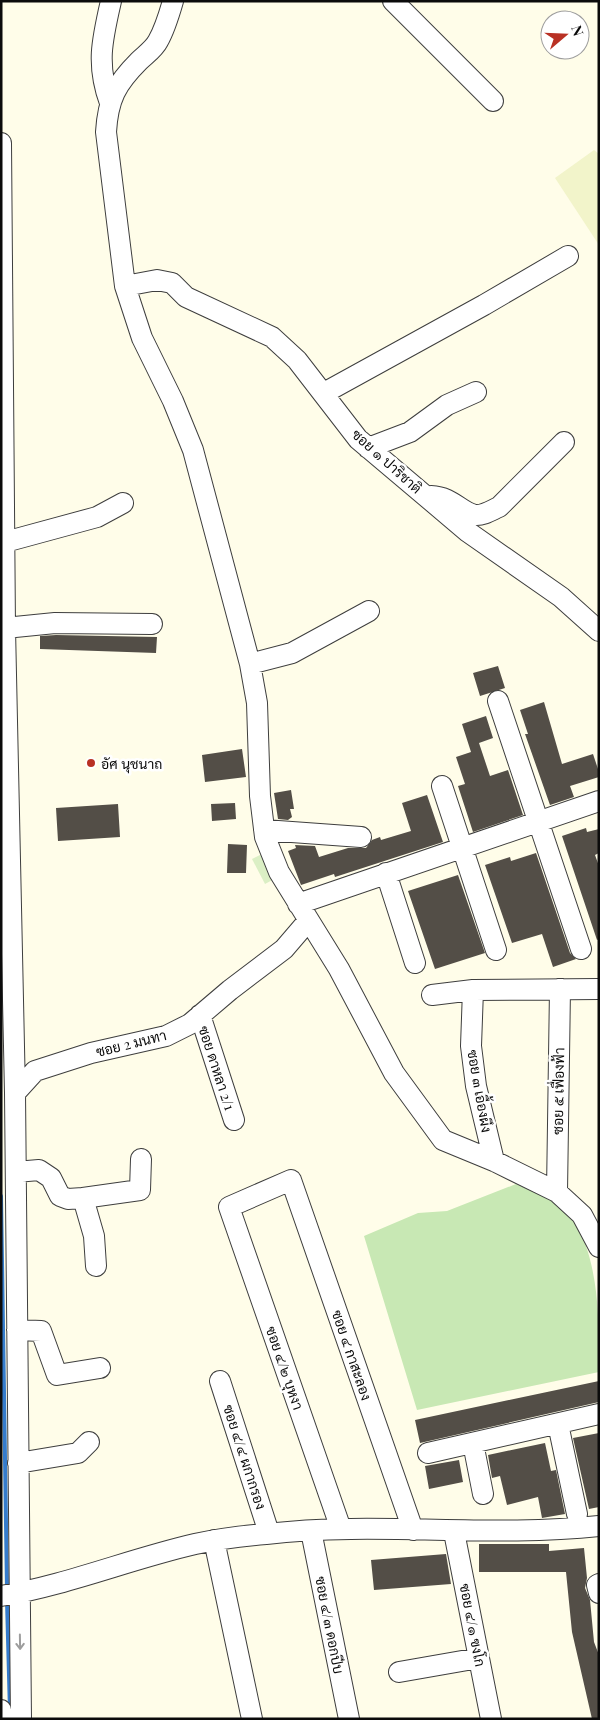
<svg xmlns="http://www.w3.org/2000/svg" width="600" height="1720" font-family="'Playfair Display',Sarabun,serif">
	<rect width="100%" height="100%" fill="#fffde9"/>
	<path fill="#f2f4ca" d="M594,150L599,154V245L555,178Z"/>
	<path fill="#c8e8b4" d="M516,1184C536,1193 561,1202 574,1220C600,1264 599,1322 599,1372L417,1410L364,1236L418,1213L447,1211Z"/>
	<path fill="#dbefc5" d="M264,853L276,878L265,884L252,859Z"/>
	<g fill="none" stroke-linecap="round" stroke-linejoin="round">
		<path stroke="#357ccc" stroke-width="4" d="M1,1196L7,1589
			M7,1601L10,1712"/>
	</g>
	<path fill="#534e47" d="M56,635L157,637L156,653L40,649V636Z
		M498,666L505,688L480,696L473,673Z
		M544,702L562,764L593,754L599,772V777L570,786L574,797L550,805L525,734H528L520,710Z
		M486,716L493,738L479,743L490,776L508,770L523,815L473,832L458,786L465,784L456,757L471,752L462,724Z
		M242,749L246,777L205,782L202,755Z
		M291,790L294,809H290L292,817L288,820L278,819L274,793Z
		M427,795L443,842L335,877L334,874L301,885L288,851L296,848L295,845L315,846L319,857L348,848H366L372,840L380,837L381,840L411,831L402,803Z
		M235,803L236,819L212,821L211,804Z
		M118,804L120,837L58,841L56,808Z
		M586,828L587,832L599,829V853L595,855L599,866V939L597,940L562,836Z
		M228,844L247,845L246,873H227Z
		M536,853L570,953L576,959L553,967L542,934L512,943L485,865L510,857L511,861Z
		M458,875L485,953L435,969L408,891Z
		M599,1381V1402L420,1443L415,1420Z
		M599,1433V1507L589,1509L573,1438Z
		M545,1443L551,1471L556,1470L565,1514L542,1518L538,1497L507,1505L500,1476L492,1478L488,1455Z
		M459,1460L463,1482L429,1489L425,1466Z
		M479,1544H549V1551L584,1548L587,1578L585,1588L590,1600L594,1642L599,1655V1719H592L572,1632L566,1572H479Z
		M446,1554L451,1584L374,1590L371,1560Z"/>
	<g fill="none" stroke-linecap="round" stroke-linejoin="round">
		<defs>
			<path id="minor" d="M173,1C169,15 165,29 158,41C154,49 145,55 139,61C116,84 108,99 106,132L125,286L142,338L173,401L193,450L250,664L257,703L260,796L265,837L279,872L339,969L394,1073L443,1140L494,1161L557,1192L582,1215L599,1247
				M393,1L493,101
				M110,103C96,65 102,40 111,1
				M1,143L5,628L15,1093L21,1719
				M125,286L157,280L172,283L186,297L272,337L297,360L358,439L468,532L561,597L599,631
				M324,393L484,305L568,256
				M368,448L410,432L447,405L476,392
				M431,496C453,497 460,512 475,515C483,516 492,510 499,507L564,442
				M5,542L97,517L123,503
				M5,628L55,623L152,624
				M250,664L292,653L369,611
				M498,701L581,949
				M442,786L496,950
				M264,830L361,837
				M386,873L415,963
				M298,904L599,801
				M473,990L471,1046L476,1086L494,1161
				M432,995L473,990L599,989
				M200,1015L234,1120
				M15,1093L35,1071L91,1053L166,1036L190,1024L230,990L284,949L308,921
				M16,1172L39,1170L51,1178L60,1196L68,1199L83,1198L94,1236L96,1266
				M557,1192L560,989
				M83,1198L140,1190L141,1159
				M17,1330L41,1331L57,1375L100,1368
				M220,1381L269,1533
				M558,1424L577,1514
				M473,1443L483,1494
				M428,1453L599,1414
				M18,1463L78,1453L89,1442
				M341,1529L229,1207L291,1180L413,1530
				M311,1531L349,1719
				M454,1532L491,1719
				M214,1540L252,1719
				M599,1584L597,1585L599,1593
				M1,1596C67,1585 130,1559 195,1544C218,1539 242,1536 266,1534C377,1521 488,1538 599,1526
				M399,1672L479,1658
				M1,1710V1719"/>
		</defs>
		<use href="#minor" stroke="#3e3e3e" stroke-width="22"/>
		<use href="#minor" stroke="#fff" stroke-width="20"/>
	</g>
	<defs><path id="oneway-shaft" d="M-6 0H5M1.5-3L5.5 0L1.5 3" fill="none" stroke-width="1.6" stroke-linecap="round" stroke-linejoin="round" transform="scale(1.25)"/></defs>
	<use stroke="#9d9d9d" href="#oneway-shaft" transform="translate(20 1642) rotate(89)"/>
	<circle fill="#b93124" stroke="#fff" stroke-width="2" cx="91" cy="763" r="5"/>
	<g text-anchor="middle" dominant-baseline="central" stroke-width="5" stroke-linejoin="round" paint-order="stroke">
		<g font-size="14" fill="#0b0b0b" stroke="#fff">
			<text transform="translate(387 461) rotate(42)">ซอย ๑ ปาริชาติ</text>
			<text transform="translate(131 1043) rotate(-14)">ซอย 2 มนทา</text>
			<text transform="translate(217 1068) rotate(72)">ซอย ดาหลา 2/1</text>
			<text transform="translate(480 1091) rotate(80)">ซอย ๓ เอื้องผึง</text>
			<text transform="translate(558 1091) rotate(-89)">ซอย ๕ เฟื่องฟ้า</text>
			<text transform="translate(352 1355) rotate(71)">ซอย ๔ กาสะลอง</text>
			<text transform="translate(285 1368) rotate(71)">ซอย ๔/๒ บุหงา</text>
			<text transform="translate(245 1457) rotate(72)">ซอย ๔/๔ ผกากรอง</text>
			<text transform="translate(330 1625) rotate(79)">ซอย ๔/๓ ดอกปีบ</text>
			<text transform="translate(473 1625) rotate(79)">ซอย ๔/๑ ฃงโก</text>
		</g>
		<g font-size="14" fill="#0b0b0b" stroke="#fff" text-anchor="start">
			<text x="101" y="763">อัศ นุชนาถ</text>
		</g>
	</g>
	<rect width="600" height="1720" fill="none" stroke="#0b0b0b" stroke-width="5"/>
	<g transform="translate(565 35) rotate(71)"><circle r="24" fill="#ffffff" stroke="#9d9d9d"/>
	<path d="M0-4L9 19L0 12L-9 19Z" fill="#b93124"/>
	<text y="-8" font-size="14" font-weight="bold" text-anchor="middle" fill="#0b0b0b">N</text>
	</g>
</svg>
